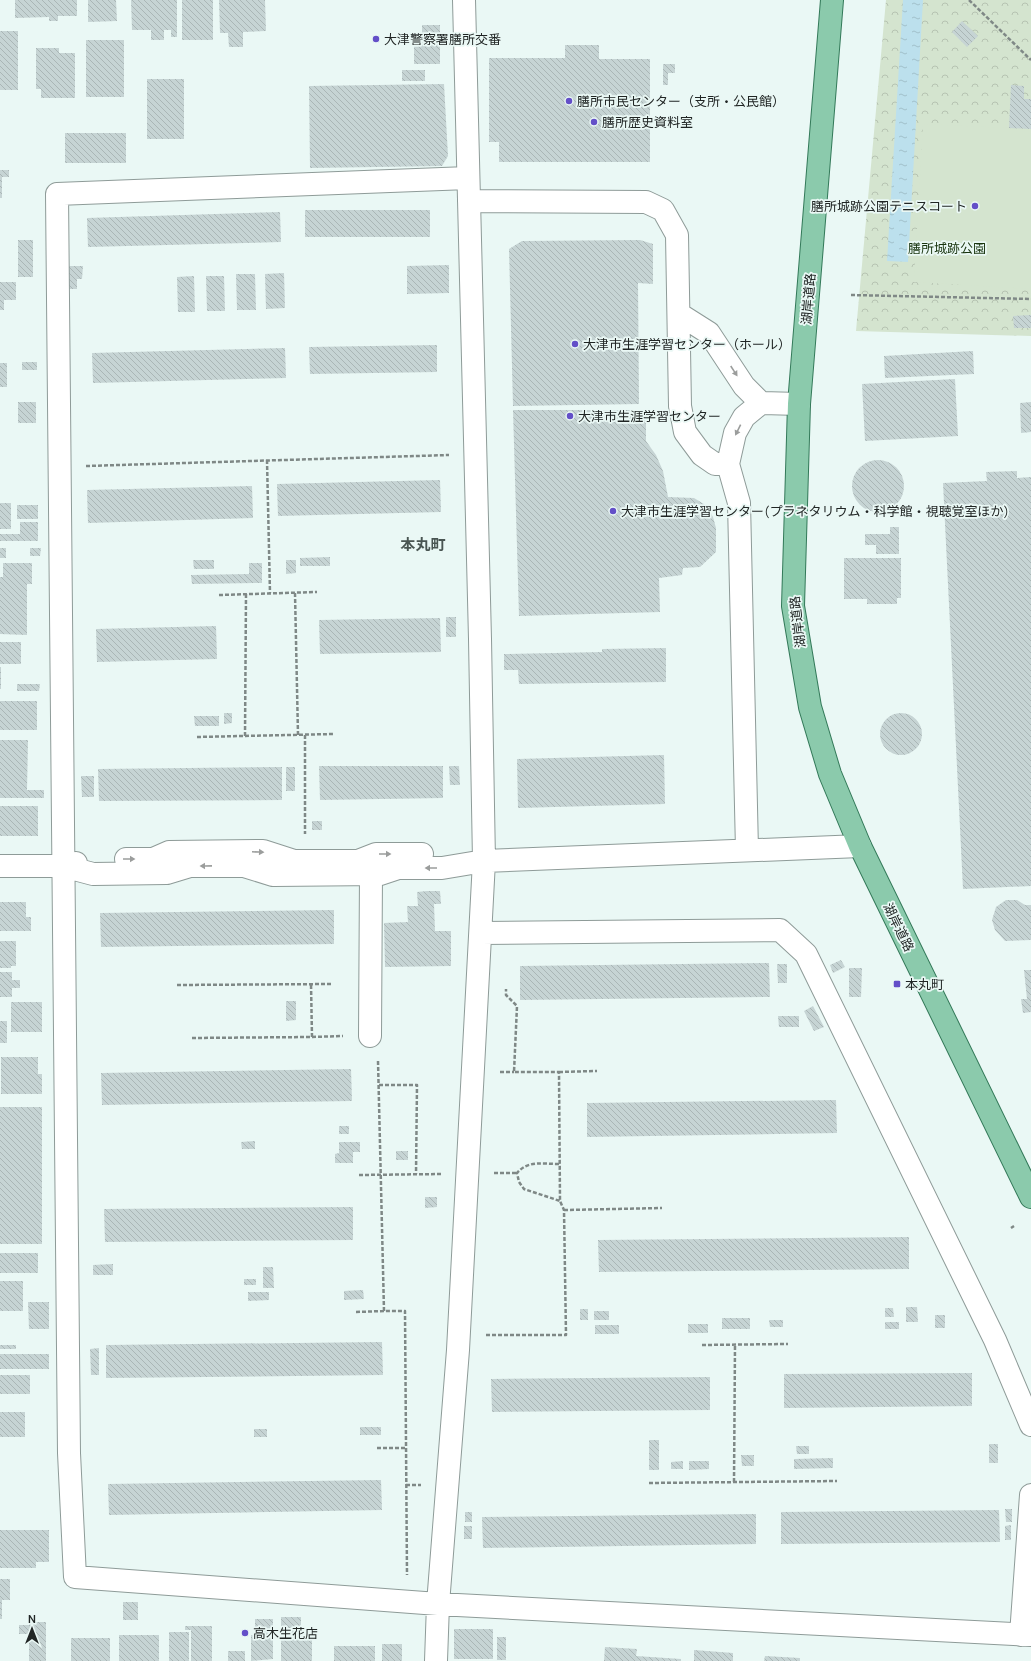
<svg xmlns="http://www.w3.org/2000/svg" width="1031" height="1661" font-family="Manrope,'Noto Sans JP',sans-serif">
	<defs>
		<pattern id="park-crowns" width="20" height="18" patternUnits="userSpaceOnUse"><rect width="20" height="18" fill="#d4e4cf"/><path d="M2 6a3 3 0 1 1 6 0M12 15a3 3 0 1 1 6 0" fill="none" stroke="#b6c3b2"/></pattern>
		<pattern id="water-ripples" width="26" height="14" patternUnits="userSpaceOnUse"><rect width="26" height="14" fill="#bce0ed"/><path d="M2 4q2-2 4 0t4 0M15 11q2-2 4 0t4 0" fill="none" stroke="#a1c0cb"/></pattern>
		<pattern id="building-back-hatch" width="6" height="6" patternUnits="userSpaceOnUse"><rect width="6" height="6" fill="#c6d4d4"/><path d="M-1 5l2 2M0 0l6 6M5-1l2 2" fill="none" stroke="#aab6b6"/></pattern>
	</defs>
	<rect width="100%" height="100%" fill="#eaf8f5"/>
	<path fill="url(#park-crowns)" d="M886,0H1031V336L856,331Z"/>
	<path fill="#d4e4cf" d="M923,124L1031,129V289L914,282Z"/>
	<path fill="url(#water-ripples)" d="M903,0H923L908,262L887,261Z"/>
	<path fill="url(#building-back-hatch)" d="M15,0H77V16H58V21H49V17L15,18Z
		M88,0H116L117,21L88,22Z
		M131,0H177V37H171V30H164V40H151V30H132Z
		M182,0H213V40H182Z
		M219,0H265L266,31L243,32V47H229L228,33H220Z
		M962,21L978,36L967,47L952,32Z
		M422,25H440V64H414V41H422Z
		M0,31H18V90H0Z
		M86,40H124V97H86Z
		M565,45H599V59H650V162H499V142H489V58H565Z
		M36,48H59V53H75V98H41V89H36Z
		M663,64H675V73H668V85H663Z
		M402,70H425V81H402Z
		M147,79H184V139H147Z
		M444,84L448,156L442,166L310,168L309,86Z
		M1011,85L1024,86V99H1031V129L1009,128Z
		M65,133H126V163H65Z
		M0,170H9V177H2V198H0Z
		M305,210H430V237H305Z
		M280,212L281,242L88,247L87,218Z
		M18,240H33V277H18Z
		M640,240L653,244V284L638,283L639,404L513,406L509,249L522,241Z
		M449,265V293L407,294V266Z
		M69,266H83L82,279H77V289H69Z
		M284,273L285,308L266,309L265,274Z
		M236,274H255L256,310H237Z
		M194,276L195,312H178L177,277Z
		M206,276H224L225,311H207Z
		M0,282H16V300H4V310H0Z
		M1031,315V328H1014L1013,316Z
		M437,345V372L310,374L309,347Z
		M285,348L286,378L93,383L92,353Z
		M973,351L974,374L885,378L884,356Z
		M22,362H37V370H22Z
		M0,363H7V387H0Z
		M955,379L958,436L865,441L862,384Z
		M18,402H36V423H18Z
		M1031,402V432L1021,433L1020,403Z
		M513,410H646V441L656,455L663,471L668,497L694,498L707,506L713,517L716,528V552L700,567L683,568L682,575L659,578L660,612L519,616Z
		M852 486a26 26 0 1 1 52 0a26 26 0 1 1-52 0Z
		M1017,471V478L1031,477V886L963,889L943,483L987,481L986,472Z
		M440,480L441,512L278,516L277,484Z
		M252,486L253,518L88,523L87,490Z
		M0,503H11V529H0Z
		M17,505H38V519H17Z
		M20,522H38V541H0V534H20Z
		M890,527H899V554H876V545H865V534H890Z
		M0,548H6V558H0Z
		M30,548H41L40,556H30Z
		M330,557V566H300V558Z
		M844,558H901V598H897V604H867V599H844Z
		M193,560H214V569H194Z
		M286,560H296V573L286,574Z
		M3,563H32V584H27V635L0,634V577H3Z
		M249,563H262V583L192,584L191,575L249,574Z
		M446,617H456V637H446Z
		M440,618L441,652L320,654L319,620Z
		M216,626L217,659L97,662L96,629Z
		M0,642H21V664H0Z
		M666,648V682L519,684L518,670H504V654L602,652V649Z
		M0,667H1V689H0Z
		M17,684H40L39,691H17Z
		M0,701H37V730H0Z
		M880 734a21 21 0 1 1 42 0a21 21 0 1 1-42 0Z
		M224,713H232V723L224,724Z
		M194,716H219V726H195Z
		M0,740H28L27,790H44V798H0Z
		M664,755L665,804L518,808L517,759Z
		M319,766H443V798L320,800Z
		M449,766H459L460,785H450Z
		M282,767V800L99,801L98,769Z
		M286,767H295V791H286Z
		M81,776H94V797H82Z
		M0,806H38V836H0Z
		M312,821H322V830H312Z
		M427,891H440L441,904H434L435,931H451V966L385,967L384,923L408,922L407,906H418L417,892Z
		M1006,900H1017L1025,905H1031V940L1005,941L995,930L992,920L996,907Z
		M0,902H26V917H31V931H0Z
		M334,910V944L101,947L100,913Z
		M0,941H16V966H11V968H0Z
		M841,960L845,967L833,973L830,965Z
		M769,963L770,997L520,1000V966Z
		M777,964H787V983H778Z
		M849,968H862L861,997H849Z
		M1024,970H1031V1012L1023,1013L1021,999H1027Z
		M0,972H12V980H20V988H12V997H0Z
		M286,1001H296V1020L286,1021Z
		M11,1002H42V1032H11Z
		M813,1006L824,1027L814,1031L804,1011Z
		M778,1016H799V1027H779Z
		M0,1021H7V1043H0Z
		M1,1057H38V1074H42V1094H1Z
		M351,1069L352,1101L102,1105L101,1073Z
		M836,1100L837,1133L587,1137V1103Z
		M0,1107H42V1244H0Z
		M339,1126H349V1134H339Z
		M255,1141V1149H242L241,1142Z
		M339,1142H360V1152H353V1163H335V1154L339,1153Z
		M396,1151H408V1160H396Z
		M425,1197H437V1207L425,1208Z
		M353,1207V1240L105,1242L104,1209Z
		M909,1237V1269L599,1272L598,1240Z
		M0,1253H38V1273H0Z
		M113,1264V1275H93V1265Z
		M263,1267H273L274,1288H263Z
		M244,1279H256V1285H244Z
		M0,1281H23V1311H0Z
		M363,1290L364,1299L344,1300V1291Z
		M248,1292H269V1300L248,1301Z
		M28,1302H49V1329H29Z
		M906,1307H917L918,1322H906Z
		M885,1308H893L894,1317H885Z
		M580,1309H588V1320H580Z
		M594,1311H609V1320H594Z
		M935,1315H945V1328H935Z
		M722,1318H750V1329H722Z
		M769,1320H783V1327H770Z
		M885,1322H899V1329H885Z
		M688,1324H708V1333H688Z
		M595,1325H619V1334H595Z
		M382,1342L383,1375L106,1378V1345Z
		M0,1345H16V1349H0Z
		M99,1348V1375H91L90,1349Z
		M0,1354H49V1369H0Z
		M972,1373V1406L784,1408V1374Z
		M0,1375H30V1394H0Z
		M710,1377V1410L492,1412L491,1379Z
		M0,1412H25V1437H0Z
		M360,1427H381V1435H360Z
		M254,1429H267V1437H254Z
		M649,1440H659V1470H649Z
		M989,1444H998V1463H989Z
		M796,1446H809V1454H797Z
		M741,1455H754V1466H742Z
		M833,1458V1468L794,1469V1459Z
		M683,1461V1469H671V1462Z
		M689,1461H709V1469L689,1470Z
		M381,1480L382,1510L109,1515L108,1484Z
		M1005,1509H1012V1522H1006Z
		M999,1510L1000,1542L781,1544V1512Z
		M465,1512H472V1522H465Z
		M756,1514V1544L483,1548L482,1517Z
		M1011,1525V1540H1005V1526Z
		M464,1526H472V1539H464Z
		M0,1530H49V1562H36V1568H0Z
		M0,1579H10V1600H2V1619H0Z
		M123,1602H138V1620H123Z
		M281,1617H301V1633H312V1661H281Z
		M255,1619H273V1659L251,1661V1635H255Z
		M29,1622H46V1661H29V1634H19V1625H29Z
		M185,1626H212V1661H191V1630H185Z
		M454,1629H493V1659H454Z
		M169,1632H189V1661H169Z
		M119,1635H159V1661H119Z
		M497,1637H506V1660H497Z
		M71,1638H110V1661H71Z
		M382,1644H402V1661H382Z
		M334,1646H375V1661H334Z
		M605,1647L637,1649L636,1656L681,1659V1661H604Z
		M694,1650L733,1653V1661H694Z
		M228,1651H245V1661H228Z
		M765,1656L800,1658V1661H764Z"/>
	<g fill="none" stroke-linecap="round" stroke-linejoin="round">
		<defs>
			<path id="minor" d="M468,178L57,194L69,1453L75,1577L438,1604L1031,1635
				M469,201L646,202L663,210L677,235L680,406L685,432L702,455L715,464H728L739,503L747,850
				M679,314L709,333L744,386L761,403L799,404
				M728,464L735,433L744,417L761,403
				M126,859H153L169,852L263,851L294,861H358L376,854H422
				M0,866H63L76,863
				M63,866L93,874L167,873L190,866H244L273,875L380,874L398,868H442L484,861L860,846
				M481,933L780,930L806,954L995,1340L1031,1425
				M370,1036L371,874
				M1021,1635L1031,1495
				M436,1661L438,1604L458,1350L484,861L480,639L464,0"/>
			<path id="major" d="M832,0L799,404L793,606L810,707L830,774L860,846L1031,1197"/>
		</defs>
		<use href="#minor" stroke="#8e9b98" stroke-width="24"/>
		<use href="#major" stroke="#337959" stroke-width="24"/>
		<path stroke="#7f8886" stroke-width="2.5" stroke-dasharray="4 2" stroke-linecap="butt" d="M969,0L1031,60
			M851,295L1031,299
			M267,460L270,593
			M86,466L449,455
			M295,593L298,735
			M219,595L317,592
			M305,735V834
			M245,736L246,594
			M197,737L333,734
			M177,985L333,984
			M312,1037L343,1036
			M192,1038L312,1037L311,984
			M378,1061L384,1311H405L407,1575
			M500,1072H514
			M559,1072L597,1071
			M379,1085H417L416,1174
			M559,1164C543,1164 528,1160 517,1173L519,1182L524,1189L560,1201
			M494,1173H517
			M359,1175L442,1174
			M564,1210L662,1208
			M1011,1228L1014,1226
			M356,1312L384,1311
			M486,1335H566L564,1210L560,1201L559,1072H514L517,1006L506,995V989
			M702,1345L788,1344
			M377,1448H405
			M734,1482L735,1345
			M649,1483L837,1481
			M406,1485H421"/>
		<use href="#minor" stroke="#fff" stroke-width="22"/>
		<use href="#major" stroke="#8bcaac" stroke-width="22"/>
	</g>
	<defs><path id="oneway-solid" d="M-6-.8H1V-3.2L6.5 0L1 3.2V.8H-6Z"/></defs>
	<g fill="#9b9d9c">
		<use href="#oneway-solid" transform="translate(734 371) rotate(57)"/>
		<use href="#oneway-solid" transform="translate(738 430) rotate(116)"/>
		<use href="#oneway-solid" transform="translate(258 852) rotate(2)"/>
		<use href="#oneway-solid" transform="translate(385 854)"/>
		<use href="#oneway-solid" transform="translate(129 859)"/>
		<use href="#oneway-solid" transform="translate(206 866) rotate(179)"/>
		<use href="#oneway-solid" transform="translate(431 868) rotate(180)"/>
	</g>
	<g fill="#634fc8" stroke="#eaf8f5" stroke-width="1.5">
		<circle cx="376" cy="39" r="4"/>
		<circle cx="569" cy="101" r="4"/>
		<circle cx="594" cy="122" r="4"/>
		<circle cx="975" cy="206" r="4"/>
		<circle cx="575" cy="344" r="4"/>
		<circle cx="570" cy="416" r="4"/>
		<circle cx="613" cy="511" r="4"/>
		<rect x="893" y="980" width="8" height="8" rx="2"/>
		<circle cx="245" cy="1633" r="4"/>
	</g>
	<g text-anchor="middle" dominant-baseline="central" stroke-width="3.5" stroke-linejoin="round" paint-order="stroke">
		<g font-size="13" fill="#202524" stroke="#eaf8f5" text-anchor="start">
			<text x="384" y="39">大津警察署膳所交番</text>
			<text x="577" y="101">膳所市民センター（支所・公民館）</text>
			<text x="602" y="122">膳所歴史資料室</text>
			<text x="967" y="206" text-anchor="end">膳所城跡公園テニスコート</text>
			<text x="583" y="344">大津市生涯学習センター（ホール）</text>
			<text x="578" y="416">大津市生涯学習センター</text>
			<text x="621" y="511">大津市生涯学習センター(プラネタリウム・科学館・視聴覚室ほか)</text>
			<text x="905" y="984">本丸町</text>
			<text x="253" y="1633">高木生花店</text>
		</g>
		<g font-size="13" fill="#18340e" stroke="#eaf8f5">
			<text x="947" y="248">膳所城跡公園</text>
		</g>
		<g font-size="13" fill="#202524" stroke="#eaf8f5">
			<text transform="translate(808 299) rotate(-85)">湖岸道路</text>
			<text transform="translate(797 622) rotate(-97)">湖岸道路</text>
			<text transform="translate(899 927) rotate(64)">湖岸道路</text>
		</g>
		<g font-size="15" font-weight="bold" fill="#495552" stroke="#eaf8f5">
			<text x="423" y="544">本丸町</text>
		</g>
	</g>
	<g transform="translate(32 1629)" stroke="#eaf8f5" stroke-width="3" paint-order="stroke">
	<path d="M0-3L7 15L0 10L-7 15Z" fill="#202524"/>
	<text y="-6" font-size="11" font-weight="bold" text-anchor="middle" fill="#202524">N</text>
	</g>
</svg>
